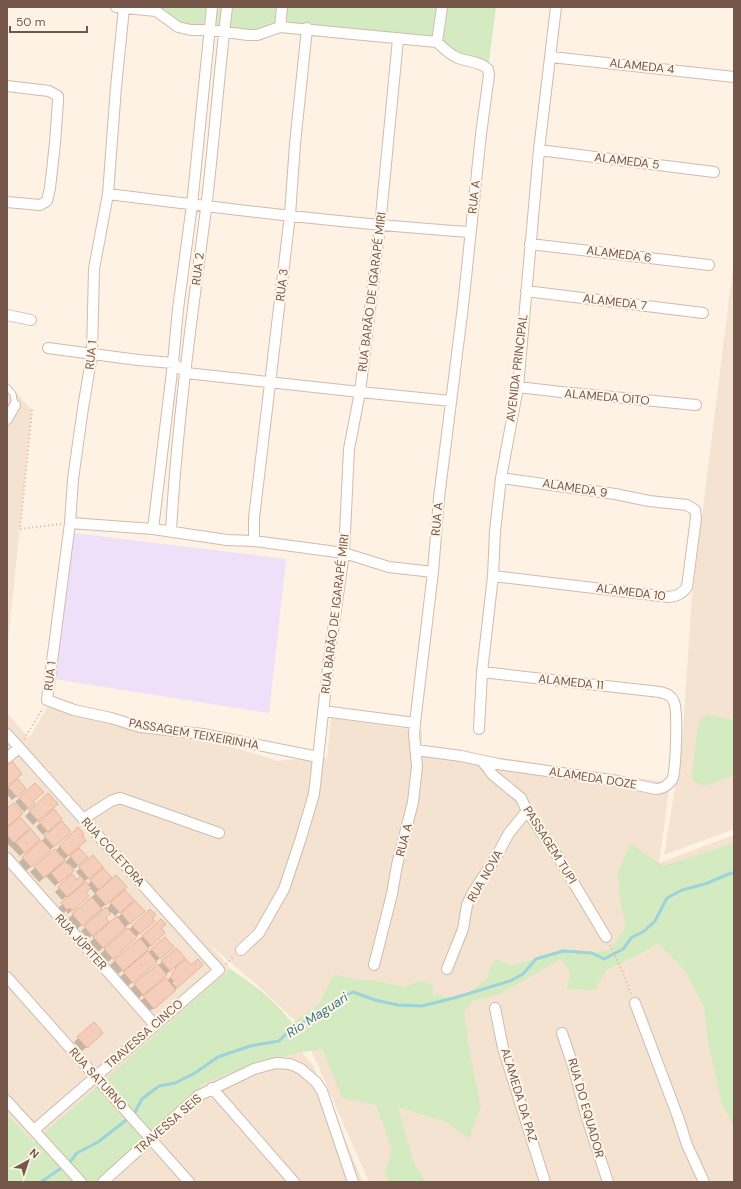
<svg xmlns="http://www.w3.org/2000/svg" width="741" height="1189" font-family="'DM Sans',sans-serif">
	<rect width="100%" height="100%" fill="#fdf2e3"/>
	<path fill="#f5e3d1" d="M734,259V829L664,855L682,744L692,596Z
		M7,383L32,410L7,651Z
		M50,703L169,731L236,748L278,761L318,757L327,758L331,718L422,731V746L670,783L659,863L734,835V1182H369L300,1025L256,984L210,945L313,1065L363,1182H58L7,1122V713L29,738Z"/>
	<path fill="#efe0f9" d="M73,533L286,559L269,713L54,679Z"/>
	<path fill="#d4ebc1" d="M116,7H496L488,69L469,60L437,42L307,28L265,33L191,30L156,11Z
		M709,715L734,720V775L708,785L702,786L693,781L692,773L698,724L701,719Z
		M630,843L663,866L734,843V1127L721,1102L708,1041L704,1007L686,972L658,943L640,954L606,970L595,990L567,989L570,973L561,959L500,994L473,1001L464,1012L470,1054L481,1107L469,1139L446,1122L398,1107L413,1160L425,1182H388L385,1172L392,1149L376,1105L342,1098L328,1063L323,1049L302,1052L250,1065L203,1084L150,1138L146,1137L95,1182H7V1114L34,1143C55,1122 78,1104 100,1084C143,1046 186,1007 230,969C255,985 274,1000 292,1023L320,1003L334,974L358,980H372L405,987L420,980L433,985V995L454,998L467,994L487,979L490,967L497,959L510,966L563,951L592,953L610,950L626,927L620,901L618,873Z"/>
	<path fill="#0003" d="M35,784L32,802L33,803L24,812L15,802Z
		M9,788L21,793L12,800L7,794V790Z
		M48,795L52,808L33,825L25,816Z
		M62,822L66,836L26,871L19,862Z
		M40,823H57L43,835L36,827Z
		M29,828L20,837L34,844L20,856L7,843V830Z
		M78,829L81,836V845L57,866L65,862L79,849L83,862L74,869L69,864L68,865V875L55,886L46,876L39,882L30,872L55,851Z
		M80,868L97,871L62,900L55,892L59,888L77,881L81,878L76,872Z
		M103,870L121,891L77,929L68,919L95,894L90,888L85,893L84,900L68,914L66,911L63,914L58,908L87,885Z
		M135,902L139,915L98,952L90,942Z
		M111,903L128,904L115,916L111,912L105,918L103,926L88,939L81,931L108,908Z
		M151,918L149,925L108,962L100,954L133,926Z
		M161,920L160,928L164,933L143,953L118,974L110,965Z
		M152,949L168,951L128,986L120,977Z
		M162,962H180L138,999L130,989Z
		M191,967L198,969L149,1012L140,1001L167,981L176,969Z
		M94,1023L102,1033L82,1051L74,1042Z"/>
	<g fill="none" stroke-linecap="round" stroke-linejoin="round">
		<path stroke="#9dd3da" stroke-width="3" d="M41,1182L70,1162L77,1153L98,1142L134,1114L142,1099L159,1086L175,1083L195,1073L218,1057L250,1046L279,1041L292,1028L316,1016L334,1001L353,992L375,1000L398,1005L422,1006L454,998L510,981L523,974L536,959L563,951L592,953L604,959L623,949L632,937L643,932L655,921L667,898L682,890L705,884L731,873H734"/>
	</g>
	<path fill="#f4ceba" stroke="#e7b399" d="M12,761L22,774L7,786V765Z
		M18,779L26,789L17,797L8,787Z
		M35,783L44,792L33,801L35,803L29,809L19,798Z
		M48,793L58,804L38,821L29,811Z
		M14,803L23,813L7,827V808Z
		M54,809L62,819L48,832L39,822Z
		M20,817L30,828L14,843L7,835V828Z
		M62,821L71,832L54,847L44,836Z
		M78,827L84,834L82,835L86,841L68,856L59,846Z
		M31,829L40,840L25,853L15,842Z
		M42,840L51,850L31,867L22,857Z
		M79,848L88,857L78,866L70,856Z
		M55,849L65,860L44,878L34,867Z
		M93,855L103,867L89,879L79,867Z
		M65,861L74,871L59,883L51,873Z
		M103,868L112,878L99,890L90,880Z
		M72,874L77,880L81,876L85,881L67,897L58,887Z
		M116,875L127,887L106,905L95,893Z
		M86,882L91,888L86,892L89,896L73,911L70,908L67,910L61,903Z
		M125,890L134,900L120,913L110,902Z
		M92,897L102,909L82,926L72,914Z
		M135,901L145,911L130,924L121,913Z
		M106,907L111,913L106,918L109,922L92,936L84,926Z
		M150,909L156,915L152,918L155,921L140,934L132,926Z
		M117,916L126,928L103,948L93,937Z
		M161,919L166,924L161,928L165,933L151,946L142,936Z
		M128,928L137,937L113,959L104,949Z
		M165,937L174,947L160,959L151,949Z
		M140,938L149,949L123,971L114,960Z
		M176,948L185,958L170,971L161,961Z
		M148,951L157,962L133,983L123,972Z
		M186,959L191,965L198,959L203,965L177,988L172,983L174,981L170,977L173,974L172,973L176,969L175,968Z
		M158,964L167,975L143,995L134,984Z
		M166,978L176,990L154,1009L143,996Z
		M94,1022L103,1033L87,1048L77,1037Z"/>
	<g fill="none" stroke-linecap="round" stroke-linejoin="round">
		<defs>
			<path id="lane" d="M7,387L13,394L15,405"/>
			<path id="street" d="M116,7L156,11
				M124,8L116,87L108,194L94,269L92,354L83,408L73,479L70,523L47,700L74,710L111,718L140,727L203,734L318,757
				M156,11L178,27L191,30H210L248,35H257L280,27L437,42C443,48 450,55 458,58C468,62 479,61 488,69L489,75L481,134L463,306L439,498L433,572L415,723L414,734L417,766L413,802L397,865L392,894L374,965
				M280,27L282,7
				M437,42L442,7
				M551,57L734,77
				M7,86L49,91L58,96V101L55,143L50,188L47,201L40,205L7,202
				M539,150L714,172
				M108,194C228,209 349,224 470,232
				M530,244L709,265
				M526,291L703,313
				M7,315L31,320
				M48,348L138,360L173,363L186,373L360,392L451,401
				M518,387L561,392L696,405
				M7,419L15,405
				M70,523L153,529L227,540L254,541L344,553L389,567L433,572
				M153,529L173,363L178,309L192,205L212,7
				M171,531C177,423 192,316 206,209C214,142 219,74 227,7
				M254,541V518L290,215L295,144L307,28
				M493,576L669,597C677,596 682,594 687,587L696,518L695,510L687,505L649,501L615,494L501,478
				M323,711L415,723
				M479,729L482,672L493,576L495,531L501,478L518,387L539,150L556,7
				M7,734L219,970L34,1130
				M416,750L461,756L498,764L618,781L656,789C662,789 668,785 672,780C676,772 678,710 674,702C671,695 667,694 660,692L482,672
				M7,758L19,748
				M483,762L493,775L521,798L527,811L560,860L606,937
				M83,819L111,801L120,798L219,833
				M7,858L155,1025
				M241,950L259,933L284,889L301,838L314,794L329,659L344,553L349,449L360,392L380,226L398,39
				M447,969L463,929L467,905L472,894L496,857L509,833L527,811
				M7,977L189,1182
				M635,1003L678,1117L687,1145L704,1182
				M495,1008L503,1048L545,1182
				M562,1033L574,1069L586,1115L608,1182
				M212,1088L294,1182
				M7,1101L81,1182
				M103,1182L198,1096L254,1069L276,1063L290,1064L301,1069L316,1082L322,1091L353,1182"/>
		</defs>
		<use href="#lane" stroke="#d1bbac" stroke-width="7"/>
		<use href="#street" stroke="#d1bbac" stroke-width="12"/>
		<path stroke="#d9b19d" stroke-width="2" stroke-dasharray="1 3" stroke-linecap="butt" d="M32,410L20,529L61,524
			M24,739L43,708
			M610,945L623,973L631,994
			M226,964L234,956"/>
		<use href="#lane" stroke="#fff" stroke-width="5"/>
		<use href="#street" stroke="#fff" stroke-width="10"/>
	</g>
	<g text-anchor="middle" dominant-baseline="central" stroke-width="4" stroke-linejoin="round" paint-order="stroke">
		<g font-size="12" fill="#765648" stroke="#fff6ea">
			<text transform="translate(642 66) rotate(6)">ALAMEDA 4</text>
			<text transform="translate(627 161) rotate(7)">ALAMEDA 5</text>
			<text transform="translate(474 197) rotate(-84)">RUA A</text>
			<text transform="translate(619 254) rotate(7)">ALAMEDA 6</text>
			<text transform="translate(198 269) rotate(-83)">RUA 2</text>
			<text transform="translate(282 285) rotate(-83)">RUA 3</text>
			<text transform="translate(372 292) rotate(-83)">RUA BARÃO DE IGARAPÉ MIRI</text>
			<text transform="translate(615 302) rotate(7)">ALAMEDA 7</text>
			<text transform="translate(91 355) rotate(-84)">RUA 1</text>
			<text transform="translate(517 368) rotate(-83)">AVENIDA PRINCIPAL</text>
			<text transform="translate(607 397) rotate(5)">ALAMEDA OITO</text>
			<text transform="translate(575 488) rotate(9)">ALAMEDA 9</text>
			<text transform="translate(437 519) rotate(-85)">RUA A</text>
			<text transform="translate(631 592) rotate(7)">ALAMEDA 10</text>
			<text transform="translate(335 614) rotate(-83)">RUA BARÃO DE IGARAPÉ MIRI</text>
			<text transform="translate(50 676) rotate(-83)">RUA 1</text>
			<text transform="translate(571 682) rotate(6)">ALAMEDA 11</text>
			<text transform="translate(194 734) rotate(10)">PASSAGEM TEIXEIRINHA</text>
			<text transform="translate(593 778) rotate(9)">ALAMEDA DOZE</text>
			<text transform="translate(404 840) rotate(-76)">RUA A</text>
			<text transform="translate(550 845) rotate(58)">PASSAGEM TUPI</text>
			<text transform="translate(113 852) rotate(48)">RUA COLETORA</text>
			<text transform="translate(485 876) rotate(-60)">RUA NOVA</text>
			<text transform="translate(81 942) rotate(48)">RUA JÚPITER</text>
			<text transform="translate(144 1034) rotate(-41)">TRAVESSA CINCO</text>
			<text transform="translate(98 1079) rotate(48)">RUA SATURNO</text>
			<text transform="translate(519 1095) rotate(73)">ALAMEDA DA PAZ</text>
			<text transform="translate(586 1108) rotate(74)">RUA DO EQUADOR</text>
			<text transform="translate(168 1124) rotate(-41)">TRAVESSA SEIS</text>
		</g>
		<g font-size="13" font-style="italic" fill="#3b757c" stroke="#fff6ea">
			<text transform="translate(317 1015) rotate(-33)">Rio Maguari</text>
		</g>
	</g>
	<rect width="741" height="1189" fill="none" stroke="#765648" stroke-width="16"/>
	<g transform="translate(28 1161) rotate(40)" stroke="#fff6ea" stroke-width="3" paint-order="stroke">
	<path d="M0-3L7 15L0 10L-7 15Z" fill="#765648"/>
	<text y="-6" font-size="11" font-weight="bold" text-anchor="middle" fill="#765648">N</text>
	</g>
	<path d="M10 26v6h77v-6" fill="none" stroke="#765648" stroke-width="2"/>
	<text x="16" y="26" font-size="12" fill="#765648" stroke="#fff6ea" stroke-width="3" paint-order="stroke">50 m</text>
</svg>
